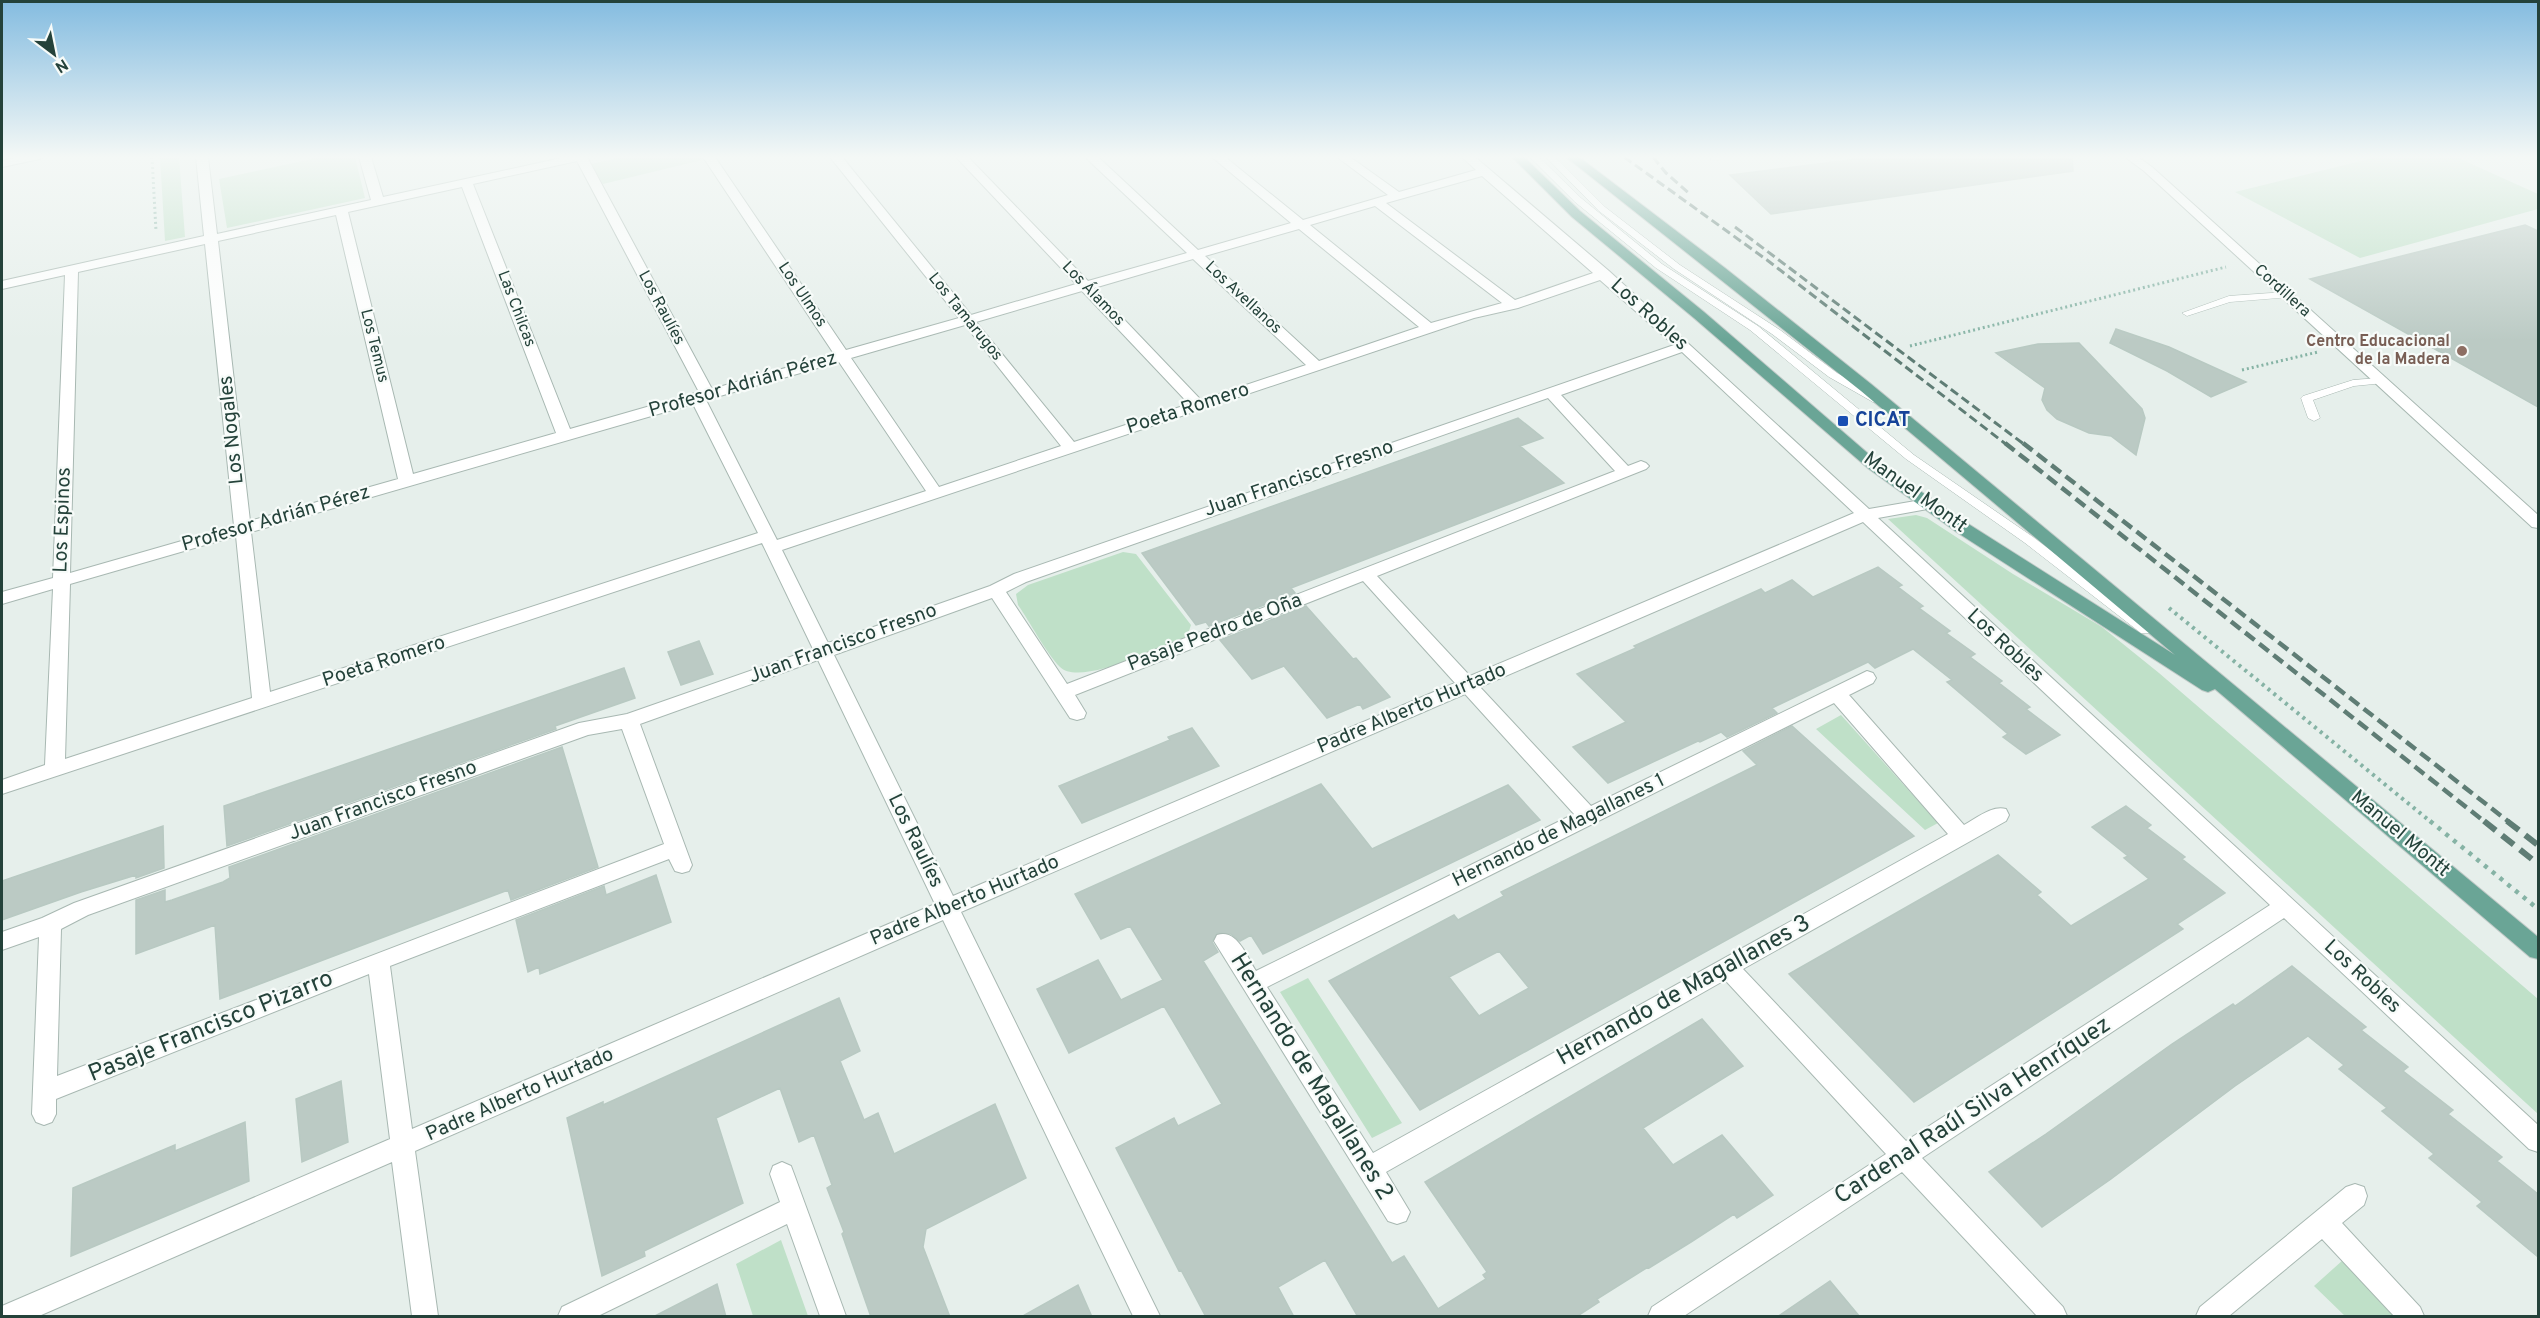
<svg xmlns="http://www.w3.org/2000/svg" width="2540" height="1318" font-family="Overpass,sans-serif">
	<rect width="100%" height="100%" fill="#e6efeb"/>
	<path fill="#bfe0c8" d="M160,157H179L185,237L165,241Z
		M321,157H355L365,198L227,228L219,179Z
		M622,157H700L702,160L603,184L591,164Z
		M2377,157H2456L2538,194V209L2360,258L2235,192Z
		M1916,515L1927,518L2013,574L2102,627L2159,673L2538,999V1114L1888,519Z
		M1123,552L1136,554L1191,625L1187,637C1162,647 1079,687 1060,667C1046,653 1030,622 1018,605L1016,594L1028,585Z
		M1841,715L1938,823L1925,830L1816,729Z
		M1308,978L1402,1123L1372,1138L1280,992Z
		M781,1240L808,1316H753L736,1264Z
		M2343,1260L2394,1316H2345L2314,1286Z"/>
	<path fill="#bbcac4" stroke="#b8c9c2" stroke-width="1.5" fill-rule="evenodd" d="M1873,157H2072L2073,171L1771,214L1730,175Z
		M2525,225L2538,231V407L2310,279Z
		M2116,329L2169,347L2246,382L2211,397L2167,371L2110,343Z
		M2079,343L2142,409L2145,418L2136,455L2111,436L2089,433L2057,419L2047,410L2042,400L2045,388L1996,353L2038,344Z
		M1518,418L1543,438L1520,446L1564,483L1291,588L1295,593L1209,626L1206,622L1196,625L1142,553Z
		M1878,567L1902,585L1898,587L1923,606L1919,608L1950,631L1946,633L1975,654L1970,657L2002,681L1999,683L2030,707L2026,709L2060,735L2026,754L2003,737L2008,734L1947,682L1952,680L1913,649L1875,668L1868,662L1772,708L1777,713L1727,737L1721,732L1700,742L1698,741L1608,783L1573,747L1626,722L1577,674L1636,648L1634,646L1761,589L1765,593L1792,580L1813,597Z
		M1306,606L1353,659L1356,658L1390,697L1363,709L1360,704L1327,718L1284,666L1252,679L1220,640Z
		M699,641L713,674L681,685L668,652Z
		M624,668L635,698L555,726L556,729L227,846L224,806Z
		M1792,726L1914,836L1420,1110L1329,981L1454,915L1458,920L1504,896L1501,892L1757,765L1743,751ZM1499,951L1529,988L1479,1016L1449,977Z
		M1192,728L1219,766L1082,823L1059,786L1170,740L1168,737Z
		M562,747L598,867L511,900L508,890L220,999L215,925L136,954V900L165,890V902L172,900L223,882L230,878L229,867Z
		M1321,784L1372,849L1508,785L1540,820L1263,954L1251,935L1240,941L1231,934L1217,933L1212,942L1218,952L1203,961L1392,1263L1404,1256L1438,1309L1486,1279L1483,1275L1487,1272L1425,1182L1702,1019L1743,1066L1643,1128L1673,1165L1722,1135L1773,1195L1737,1218L1734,1214L1691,1242L1649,1268L1648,1267L1597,1299L1599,1302L1576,1317H1358L1325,1260L1278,1287L1294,1317H1206L1181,1270L1179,1271L1116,1148L1174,1118L1178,1126L1222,1104L1164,1006L1069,1053L1037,989L1098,960L1121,1000L1163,980L1130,926L1101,939L1075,894Z
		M2126,806L2151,825L2147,828L2185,857L2182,859L2225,893L2177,924L2183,929L1914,1102L1789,974L1998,855L2041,892L2037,895L2071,926L2149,879L2124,858L2128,856L2092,827Z
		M163,826L164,868L136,878V875L81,892L2,920V881Z
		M656,875L671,922L540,974L539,967L528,972L516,920L604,886L606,895Z
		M2292,966L2366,1027L2361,1030L2408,1067L2403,1071L2453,1110L2448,1114L2502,1157L2497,1161L2538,1194V1257L2477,1206L2482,1202L2429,1158L2434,1154L2382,1111L2387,1108L2339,1069L2344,1065L2308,1036L2235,1086L2111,1179L2042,1227L1989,1172L2046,1134L2172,1044L2233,1004L2235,1006Z
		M839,998L860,1051L840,1061L864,1120L878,1113L894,1154L995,1104L1026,1178L926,1229L923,1247L950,1317H871L842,1234L844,1232L827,1188L832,1185L814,1135L799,1142L780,1088L716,1118L743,1203L644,1251L645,1256L602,1276L567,1118L603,1102V1105Z
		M341,1081L348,1142L302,1162L296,1099Z
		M245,1122L249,1181L71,1256L73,1188L175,1145V1151Z
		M1830,1281L1860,1317H1777Z
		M717,1284L726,1317H653Z
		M1078,1285L1092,1317H1021Z"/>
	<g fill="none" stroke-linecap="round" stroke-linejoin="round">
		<defs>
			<path id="lane" d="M1530,157H1539L1581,198L1662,264L1758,326L1914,455L2033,537L2151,627L2153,630L2151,633H2141L2025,543L1906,459L1750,330L1656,268L1575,202Z
				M1546,157H1555L1605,207L1680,265L1780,330L1837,373L1881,398V402H1873L1829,377L1772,334L1674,269L1599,211Z
				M1710,157H1725L1721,160H1711Z
				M2286,292L2290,293V297L2230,302L2187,316L2182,313L2229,296Z
				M2380,378L2384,379V383L2354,386L2313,400L2320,418L2314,421L2308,418L2301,398L2303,396L2353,380Z"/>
			<path id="street" d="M20,157H42L40,159L2,167V161Z
				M196,157H208L217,234L371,200L359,157H371L383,197L566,157H587L712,389L834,354L703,157H715L846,350L959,318L830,157H842L971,315L1076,284L956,157H968L1088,281L1187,253L1085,157H1098L1198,250L1291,223L1212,157H1225L1303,220L1388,195L1337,157H1350L1399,192L1476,170L1462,157H1475L1609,271L1869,509L1927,499L1933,500L1935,504L1933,508L1878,518L2538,1125V1152L2529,1149L2284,918L1922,1158L2063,1307L2067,1316H2037L1902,1172L1684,1316H1648L1652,1307L1886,1154L1725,980L1386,1172L1410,1212L1406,1221L1397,1224L1388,1221L1214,941L1217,935C1237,928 1247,957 1256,971L1574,814L1465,694L961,912L1160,1316H1133L943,920L415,1151L438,1316H412L392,1162L39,1316H2V1306L390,1139L369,974L56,1099V1114L52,1122L44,1125L36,1122L32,1114L39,937L2,950V932L42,918L74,903L579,723L627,714L813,649L762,543L2,794V780L45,765L53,589L2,604V592L53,578L65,275L2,289V281L204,236ZM577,161L699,392L570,429L473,184ZM1482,176L1593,273L1515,300L1386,203ZM462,187L556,433L413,474L348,212ZM1375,206L1502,303L1431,323L1310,225ZM336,215L398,479L250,521L218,241ZM1299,229L1419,327L1319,361L1205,256ZM205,244L234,526L70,573L78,272ZM1193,259L1306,365L1201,400L1094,288ZM1600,280L1674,345L1014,574L990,586L828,643L782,550L1474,318L1518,308ZM1082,291L1189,404L1074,442L976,322ZM965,325L1061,446L939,487L851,358ZM1682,352L1854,513L1470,676L1377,576L1646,469L1649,466L1646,463L1641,461L1628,466L1561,395ZM839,362L926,491L777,540L706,400ZM1548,398L1615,471L1067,684L1006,592L1026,582ZM693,404L758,533L270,692L251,532ZM1863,522L2270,905L1906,1141L1743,969L2006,821L2009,815L2006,809C1992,805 1977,818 1964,825L1849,695L1873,683L1876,678L1873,673L1867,671L1591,806L1480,687ZM236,536L252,698L65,759L70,584ZM1363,581L1455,683L953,896L834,655L992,598L1070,718L1077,720L1084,718L1086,713L1075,695ZM818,660L935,904L412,1129L390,966L669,859L675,871L682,873L689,871L692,865L640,724ZM1834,703L1948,834L1373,1153L1267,987ZM622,729L664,844L57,1076L61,929L88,915L588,735Z
				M2125,157H2138L2152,167L2538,515V528L2532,527L2144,171Z
				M782,1162L791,1166L794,1174L846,1316H820L787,1224L598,1316H558L562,1307L780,1202L770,1174L773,1166Z
				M2355,1184L2364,1187L2367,1196L2364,1205L2342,1223L2420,1307L2424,1316H2394L2322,1239L2229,1316H2196L2200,1307L2346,1187Z"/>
			<path id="primary" d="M1512,157H1524L1580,211L1704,312L1879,463L1970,525L2175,655L1861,391L1566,157H1579L1725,268L1871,384L2538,937V959L2530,957L2215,689L2208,692L2202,690L1958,533L1869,469L1694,318L1572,217Z"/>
		</defs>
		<use href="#lane" stroke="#a8b8b2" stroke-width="1"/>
		<use href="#street" stroke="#a8b8b2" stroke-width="2"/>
		<use href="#primary" stroke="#c2cac8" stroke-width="2"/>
		<path stroke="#86b3a5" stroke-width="3" stroke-dasharray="2 3" stroke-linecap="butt" d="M152,157L156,231
			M1910,346L2226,267
			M2242,370L2318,352"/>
		<path stroke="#86b3a5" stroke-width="4" stroke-dasharray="3 4.5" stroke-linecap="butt" d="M2169,608L2431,822"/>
		<path stroke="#86b3a5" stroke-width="4.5" stroke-dasharray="4 6" stroke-linecap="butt" d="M2430,821L2538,909"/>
		<use href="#lane" fill="#fff" fill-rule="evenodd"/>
		<use href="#street" fill="#fff" fill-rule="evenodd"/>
		<use href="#primary" fill="#6aa596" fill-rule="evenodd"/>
		<path stroke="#5f7d75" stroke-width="3" stroke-dasharray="9 4.5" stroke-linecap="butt" d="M1624,157L1767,260L2007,445
			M1653,157L1666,173L1691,195
			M1735,227L2025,445"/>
		<path stroke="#5f7d75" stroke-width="4.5" stroke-dasharray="12 6" stroke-linecap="butt" d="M2005,443L2485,822
			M2023,443L2509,822"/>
		<path stroke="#5f7d75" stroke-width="6" stroke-dasharray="15 8" stroke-linecap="butt" d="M2484,821L2538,864
			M2507,821L2538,845"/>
	</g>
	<linearGradient id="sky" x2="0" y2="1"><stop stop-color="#84bce0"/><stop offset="0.46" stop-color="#f4f8f6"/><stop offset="1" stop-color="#f4f8f6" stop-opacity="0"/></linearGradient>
	<rect width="2540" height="341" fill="url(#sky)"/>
	<circle fill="#8d6e63" stroke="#f7fbf9" stroke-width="2" cx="2462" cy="351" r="6"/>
	<rect fill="#1a4fb4" stroke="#f7fbf9" stroke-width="2" x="1837" y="415" width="12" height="12" rx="3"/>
	<g text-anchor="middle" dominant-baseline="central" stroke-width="4.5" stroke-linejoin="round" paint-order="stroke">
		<g font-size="16" fill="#24423a" stroke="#f7fbf9">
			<text transform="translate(2282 291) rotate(42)">Cordillera</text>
			<text transform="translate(1093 294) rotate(46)">Los Álamos</text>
			<text transform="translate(802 295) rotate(56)">Los Ulmos</text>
			<text transform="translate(1243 298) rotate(43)">Los Avellanos</text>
			<text transform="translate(661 308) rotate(62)">Los Raulíes</text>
			<text transform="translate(516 309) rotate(69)">Las Chilcas</text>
			<text transform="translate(965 317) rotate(51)">Los Tamarugos</text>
			<text transform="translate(374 346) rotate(76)">Los Temus</text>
		</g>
		<g font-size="16" font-weight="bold" fill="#785e54" stroke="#f7fbf9" text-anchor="end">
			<text x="2450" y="342">Centro Educacional<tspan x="2450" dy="18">de la Madera</tspan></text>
		</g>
		<g font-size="20" fill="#24423a" stroke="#f7fbf9">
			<text transform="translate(1649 315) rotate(42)">Los Robles</text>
			<text transform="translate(743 385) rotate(-16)">Profesor Adrián Pérez</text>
			<text transform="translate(1188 409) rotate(-18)">Poeta Romero</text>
			<text transform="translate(232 430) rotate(-96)">Los Nogales</text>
			<text transform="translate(1299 479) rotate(-19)">Juan Francisco Fresno</text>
			<text transform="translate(1915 493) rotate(36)">Manuel Montt</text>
			<text transform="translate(276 519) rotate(-16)">Profesor Adrián Pérez</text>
			<text transform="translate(63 520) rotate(-88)">Los Espinos</text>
			<text transform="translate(1215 633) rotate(-21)">Pasaje Pedro de Oña</text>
			<text transform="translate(843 644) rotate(-20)">Juan Francisco Fresno</text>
			<text transform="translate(2005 646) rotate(43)">Los Robles</text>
			<text transform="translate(384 662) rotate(-18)">Poeta Romero</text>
			<text transform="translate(1412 709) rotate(-23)">Padre Alberto Hurtado</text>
			<text transform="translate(383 801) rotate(-20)">Juan Francisco Fresno</text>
			<text transform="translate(1559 831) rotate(-26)">Hernando de Magallanes 1</text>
			<text transform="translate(2400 834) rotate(40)">Manuel Montt</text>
			<text transform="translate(915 841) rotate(64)">Los Raulíes</text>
			<text transform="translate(965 901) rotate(-23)">Padre Alberto Hurtado</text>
			<text transform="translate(2362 977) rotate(43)">Los Robles</text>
			<text transform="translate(520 1095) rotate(-24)">Padre Alberto Hurtado</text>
		</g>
		<g font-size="20" font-weight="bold" fill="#164399" stroke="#f7fbf9" text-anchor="start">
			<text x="1855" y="421">CICAT</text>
		</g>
		<g font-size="24" fill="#24423a" stroke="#f7fbf9">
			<text transform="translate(1684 991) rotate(-29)">Hernando de Magallanes 3</text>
			<text transform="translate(211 1027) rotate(-22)">Pasaje Francisco Pizarro</text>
			<text transform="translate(1311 1077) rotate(58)">Hernando de Magallanes 2</text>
			<text transform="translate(1973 1111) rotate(-33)">Cardenal Raúl Silva Henríquez</text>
		</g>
	</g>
	<rect width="2540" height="1318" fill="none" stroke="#24423a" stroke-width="6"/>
	<g transform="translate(54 54) rotate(148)" stroke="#f7fbf9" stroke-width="4.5" paint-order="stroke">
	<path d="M0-4.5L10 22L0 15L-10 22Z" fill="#24423a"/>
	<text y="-9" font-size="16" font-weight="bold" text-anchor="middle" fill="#24423a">N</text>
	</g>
</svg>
